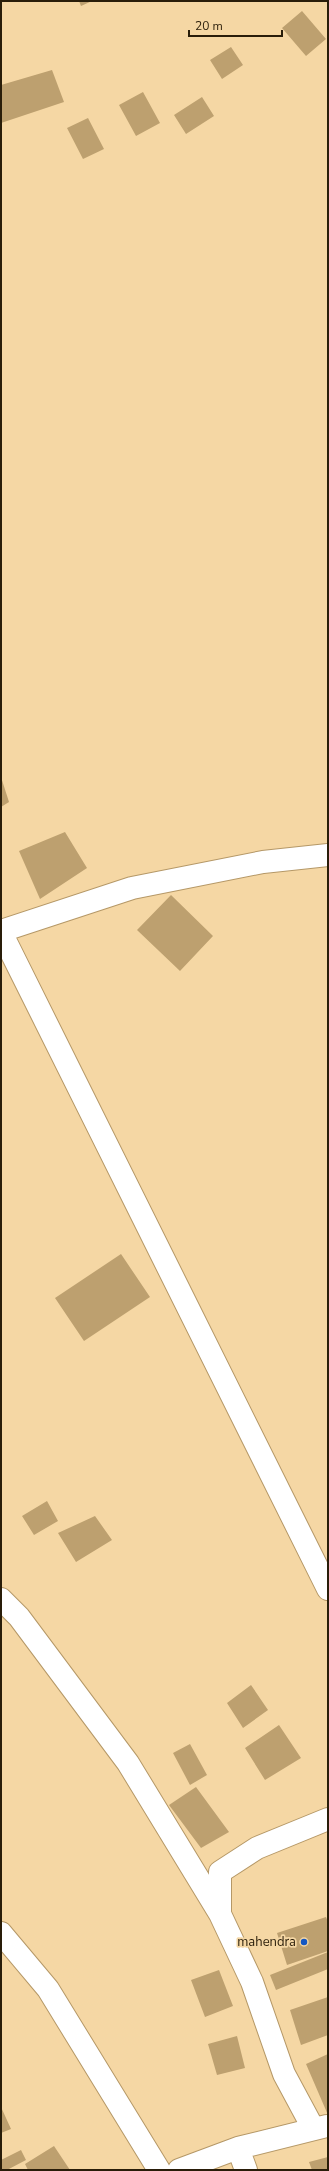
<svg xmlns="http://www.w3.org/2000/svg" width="329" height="2171" font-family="'Nunito Sans',sans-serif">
	<rect width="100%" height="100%" fill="#f5d7a4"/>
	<path fill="#bda06f" d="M79,1H92L81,6Z
		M302,11L326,39L306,56L282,28Z
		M231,47L243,65L222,79L210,60Z
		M52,70L64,102L1,123V85Z
		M143,92L160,123L136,136L119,105Z
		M202,97L214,116L186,134L174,115Z
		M88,118L104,149L83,159L67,128Z
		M1,777L9,802L1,807Z
		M65,832L87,868L40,899L19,851Z
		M171,895L213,936L180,971L137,930Z
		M121,1254L150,1297L84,1341L55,1298Z
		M47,1501L58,1521L34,1535L22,1516Z
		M95,1516L112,1540L76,1562L58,1533Z
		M251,1685L268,1710L243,1728L227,1703Z
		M279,1725L301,1758L265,1780L245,1748Z
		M190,1744L207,1775L190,1785L173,1753Z
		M196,1787L229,1832L201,1848L169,1805Z
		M326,1917L328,1922V1951L287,1965L277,1933Z
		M328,1952V1969L276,1990L270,1975Z
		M219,1970L233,2006L205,2017L191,1980Z
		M328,1997V2035L301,2045L290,2010Z
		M237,2036L245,2068L217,2075L208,2044Z
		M328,2054V2115L306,2064Z
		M1,2107L11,2129L1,2133Z
		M54,2146L70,2170H28L25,2164Z
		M21,2150L26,2160L7,2170H1V2160Z
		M328,2157V2170H312L309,2162Z"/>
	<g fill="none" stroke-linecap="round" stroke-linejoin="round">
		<defs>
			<path id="minor" d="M1,931L132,888L263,862L328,855
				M1,932L328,1589
				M1,1599L19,1617L128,1763L220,1914
				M1,1933L48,1989L159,2170
				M313,2128L284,2074L252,1982L220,1914V1872L257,1848L328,1819
				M238,2148L246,2170
				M179,2170L238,2148L327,2126"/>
		</defs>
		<use href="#minor" stroke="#b59867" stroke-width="24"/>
		<use href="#minor" stroke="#fff" stroke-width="22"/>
	</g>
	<circle fill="#1457c2" stroke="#f5d7a4" stroke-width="1.5" cx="304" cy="1942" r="4"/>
	<g text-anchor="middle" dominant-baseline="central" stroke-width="3.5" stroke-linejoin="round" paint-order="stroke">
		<g font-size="13" fill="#291d09" stroke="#f5d7a4" text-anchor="end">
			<text x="296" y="1942">mahendra</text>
		</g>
	</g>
	<rect width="329" height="2171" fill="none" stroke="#291d09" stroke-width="4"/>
	<path d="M189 30v6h93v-6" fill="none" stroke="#291d09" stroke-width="2"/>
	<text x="195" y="30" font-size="12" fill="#291d09" stroke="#f5d7a4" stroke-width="3" paint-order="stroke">20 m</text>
</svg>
